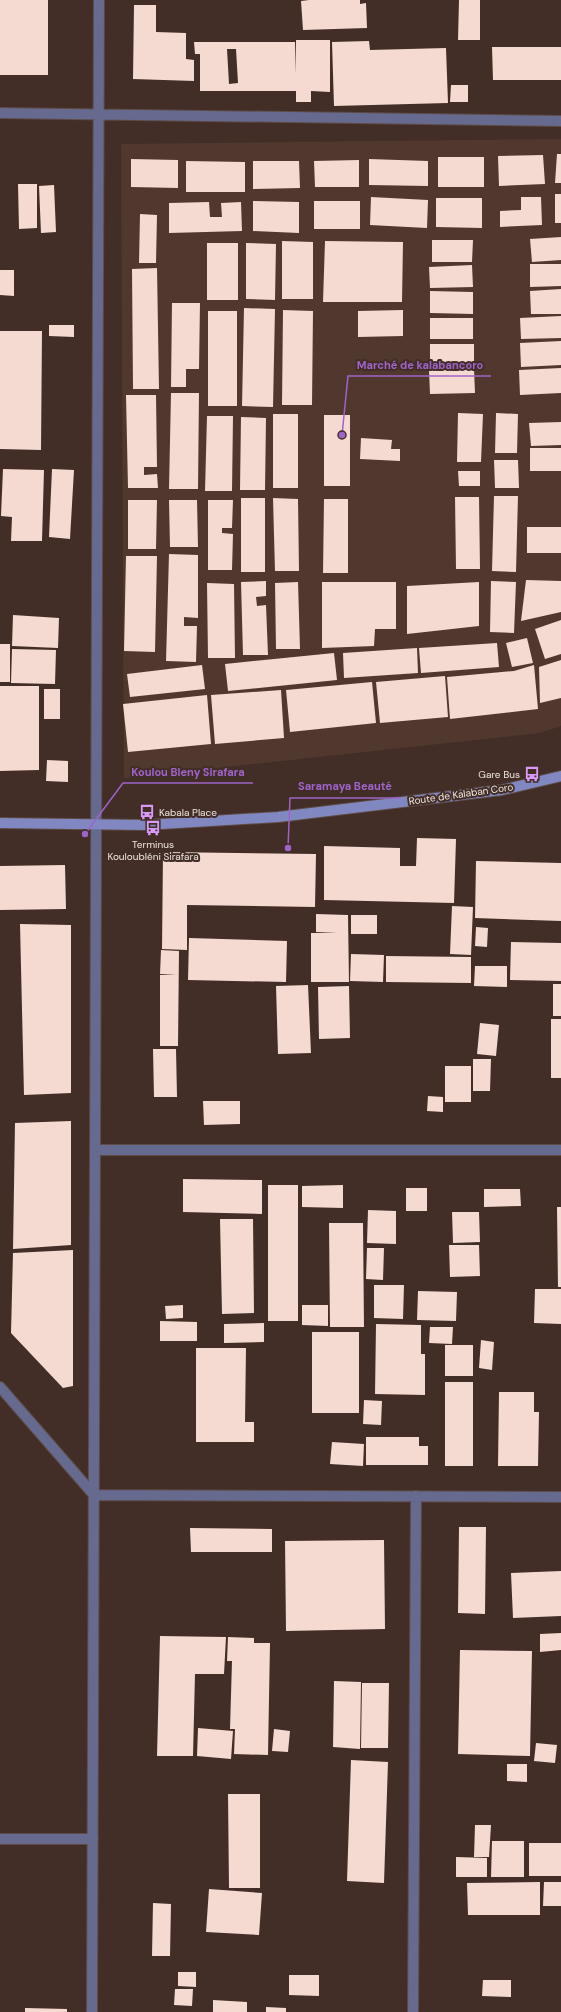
<svg xmlns="http://www.w3.org/2000/svg" width="561" height="2012" font-family="'DM Sans',sans-serif">
	<rect width="100%" height="100%" fill="#422e27"/>
	<path fill="#51382e" d="M561,139V726L540,733L124,778L121,144Z"/>
	<path fill="#f4dad1" fill-rule="evenodd" d="M0,0H48V75H0Z
		M309,0H360V4L366,3L367,28L303,30L301,1Z
		M459,0H480V40H458Z
		M134,5H156V32L186,33V59L194,60V81L133,79Z
		M296,40H330V92L311,91V102H296V91H200V54H195L194,42H295L296,74ZM227,49H236L238,83L229,84Z
		M369,41L370,50L446,48L448,103L334,106L332,42Z
		M492,47H561V80H493Z
		M451,85H468V102H450Z
		M557,154H561V183H555Z
		M543,155L545,184L499,186L498,156Z
		M438,157H484V187H438Z
		M131,159L178,160V188L131,187Z
		M369,159L428,161V186L369,185Z
		M359,160V187H315L314,161Z
		M186,161L245,162V192H186Z
		M253,161H299L300,188L253,189Z
		M18,184H37V228L19,229Z
		M54,185L56,232L41,233L39,186Z
		M555,194H561V223H555Z
		M371,197L428,200L427,228L370,225Z
		M521,197H541L542,225L500,227V211L521,210Z
		M436,198H482V228L436,227Z
		M253,201L299,202V233L253,231Z
		M314,201H360V229H314Z
		M209,202L210,217H222L221,203L241,202L242,231L169,233V203Z
		M140,214L157,215L156,263H139Z
		M561,237V260L532,262L530,239Z
		M432,240H473L472,262H432Z
		M282,241L313,242V299H282Z
		M325,241L403,242L402,302H323Z
		M207,243H238V300H207Z
		M246,243L276,244L275,300L246,299Z
		M530,264H561V286L530,287Z
		M472,265L473,287L430,288L429,267Z
		M157,268L159,389H133L132,269Z
		M0,270H14V296L0,295Z
		M561,289V314H531L530,291Z
		M430,291L473,292V314L430,313Z
		M172,303H200L199,369H186V387H171Z
		M244,308L275,309L273,407L242,406Z
		M283,310L313,311L312,405H282Z
		M403,310V336L358,337V311Z
		M208,311H237V406H208Z
		M561,316V338L521,339L520,318Z
		M430,318H473V339H430Z
		M49,325H74V337L49,336Z
		M0,331H42L41,450L0,449Z
		M561,341V365L521,367L520,343Z
		M430,344H474V366H430Z
		M561,368V393L520,395L519,370Z
		M474,369L475,393L430,394L429,370Z
		M171,393H199L198,489H169Z
		M126,395H156L157,467H144V475L157,474L158,488H128Z
		M458,413L483,414L481,462H457Z
		M496,413L518,414L517,453H495Z
		M273,414H298V488H273Z
		M324,415H350V486H324Z
		M207,416H233L232,491H205Z
		M241,417L266,418L265,490H240Z
		M561,422V445L531,446L529,423Z
		M361,438L392,440L391,449H400V461L360,459Z
		M530,448H561V471H530Z
		M494,460H518L519,488H495Z
		M3,469L44,470L42,541H11L12,517L1,516Z
		M52,469L74,470L70,539L49,537Z
		M458,471H480V486H459Z
		M494,496H518L516,572L492,571Z
		M455,497H479L480,569H456Z
		M241,498H265V572H241Z
		M273,498L298,499L299,571H275Z
		M324,499H348V573H323Z
		M128,500H157L156,549H128Z
		M169,500H197L198,547H170Z
		M208,500H233L232,528H222V533L233,534L232,570H208Z
		M527,527H561V553H527Z
		M169,554L198,555V618L184,617V626H197L196,662L166,661Z
		M126,556H157L155,652L124,651Z
		M526,580L561,581V612L521,621Z
		M266,581V596L256,597L257,606L266,605L268,655H243L241,582Z
		M491,581L516,582L514,633L490,632Z
		M298,582L300,649H276L275,583Z
		M322,582H396V629H375L374,646L322,648Z
		M479,582V626L407,634V586Z
		M207,583L234,584L235,658H208Z
		M13,615L59,618L58,648L12,646Z
		M561,620V654L545,659L535,629Z
		M527,638L533,663L512,667L506,643Z
		M497,643L499,667L421,673L419,648Z
		M0,644H10V682H0Z
		M417,648L418,673L344,678L343,653Z
		M12,649L56,650L55,684L11,683Z
		M334,653L337,680L228,691L225,664Z
		M561,660V698L540,703L539,667Z
		M202,665L205,689L130,697L127,674Z
		M534,665L538,709L450,719L447,677L514,671Z
		M445,676L448,717L380,723L376,682Z
		M372,682L376,723L290,732L286,690Z
		M0,686H39V770L0,771Z
		M44,689H60V719H44Z
		M281,690L284,738L215,744L211,695Z
		M207,695L211,744L128,752L123,704Z
		M47,760L68,761V782L46,781Z
		M417,838L456,839L454,903L324,900V846L400,848V866H416Z
		M163,852L316,854L315,907L187,905V950L162,949Z
		M476,861L561,863V921L475,918Z
		M65,865L66,909L0,910V866Z
		M452,906L473,907L471,955L450,954Z
		M316,914L348,915L349,982H311V933H337L316,932Z
		M351,915H377V934H351Z
		M20,924L71,925V1093L24,1095Z
		M476,927L488,928L487,947L475,946Z
		M189,938L287,941L286,982L188,980Z
		M511,942L561,943V981L510,980Z
		M161,950L179,951L178,1046H160V975L176,974H160Z
		M351,954L384,955L383,982L350,981Z
		M386,956L471,957V983L386,982Z
		M475,966H507V987L474,986Z
		M553,984H561V1016H553Z
		M308,985L311,1053L278,1054L276,986Z
		M349,986L350,1038L319,1039L318,987Z
		M551,1019H561V1078H551Z
		M480,1023L499,1025L496,1056L477,1054Z
		M153,1049H176L177,1097H154Z
		M473,1059H491L490,1091H473Z
		M445,1066H471V1102H445Z
		M428,1096L443,1097V1112L427,1111Z
		M203,1101H240V1124L204,1125Z
		M71,1121V1245L13,1249L15,1123Z
		M183,1179L262,1180V1214L183,1212Z
		M268,1185H298V1321H268Z
		M343,1185V1208L302,1207V1186Z
		M406,1188H427V1211H406Z
		M484,1189H520L521,1206L484,1207Z
		M557,1207H561V1287H558Z
		M368,1210L396,1211V1244L367,1243Z
		M452,1212H479L480,1242L453,1243Z
		M220,1219H253L254,1313L222,1314Z
		M329,1223H363L364,1327H330Z
		M449,1245H479L480,1276L450,1277Z
		M367,1248H384L383,1280L366,1279Z
		M73,1250V1386L63,1388L11,1333L13,1253Z
		M374,1285H404L403,1319L374,1318Z
		M535,1289H561V1324L534,1323Z
		M418,1291L457,1292L456,1321L417,1320Z
		M183,1305V1318L166,1319L165,1306Z
		M302,1305H328V1326L302,1325Z
		M160,1321L197,1322V1341H160Z
		M264,1323V1342L224,1343V1324Z
		M376,1324L421,1325V1354H425V1395L375,1394Z
		M430,1327H453L452,1344L429,1343Z
		M312,1332H359V1413H312Z
		M481,1340L494,1342L492,1370L479,1368Z
		M445,1345H473V1376H445Z
		M196,1348H246L245,1422H254V1442H196Z
		M445,1382H473V1466H445Z
		M499,1392H534V1412H539L538,1466H498Z
		M364,1400L382,1401L381,1425L363,1424Z
		M366,1437H419V1446H428V1465H366Z
		M332,1442L364,1444L363,1466L330,1464Z
		M459,1527H486L485,1614L458,1613Z
		M190,1528L272,1529V1552H191Z
		M384,1540L385,1629L286,1631L285,1541Z
		M561,1571V1616L513,1618L511,1573Z
		M561,1633V1650L540,1652V1634Z
		M160,1636L226,1637L224,1674H195L193,1756H157Z
		M228,1637L254,1638V1643H270L268,1755L234,1754L235,1729H230L232,1661H227Z
		M460,1650L532,1651L530,1756L458,1754Z
		M334,1681L361,1682L360,1749L333,1747Z
		M362,1683H389L388,1748H361Z
		M198,1728L233,1731L231,1759L197,1756Z
		M274,1729L290,1731L288,1752L272,1751Z
		M536,1743L557,1745L555,1763L534,1761Z
		M351,1760L388,1762L384,1883L347,1881Z
		M507,1764H527V1782L507,1781Z
		M228,1794H260V1888H229Z
		M475,1825H491L489,1857H474Z
		M492,1841H524V1877H491Z
		M529,1843H561V1876H529Z
		M456,1857L487,1858V1877H456Z
		M540,1882V1915H468L467,1883Z
		M544,1882H561V1906H543Z
		M209,1889L262,1893L259,1935L206,1932Z
		M153,1903L171,1904L170,1956H152Z
		M178,1972H196V1987L178,1986Z
		M289,1975H319V1996L289,1995Z
		M483,1980H511V1997L482,1996Z
		M175,1989H193L192,2006L174,2005Z
		M213,2000L247,2002V2012H213Z
		M266,2007L286,2008V2012H266Z
		M25,2008L67,2009V2012H25Z"/>
	<g fill="none" stroke-linecap="round" stroke-linejoin="round">
		<defs>
			<path id="minor" d="M0,113L561,121
				M95,1150H561
				M0,1387L94,1495L561,1497
				M0,1839H93
				M92,2012L99,0
				M413,2012L416,1496"/>
			<path id="secondary" d="M0,823L145,825L278,817L502,790L561,776"/>
		</defs>
		<use href="#minor" stroke="#5e4b45" stroke-width="12"/>
		<use href="#secondary" stroke="#5e4b45" stroke-width="12"/>
		<use href="#minor" stroke="#656a8e" stroke-width="10"/>
		<use href="#secondary" stroke="#8188c1" stroke-width="10"/>
	</g>
	<defs>
		<symbol id="bus-bare" viewBox="-9 -9 18 18"><path d="M-5-6H5V4H4V6H2V4H-2V6H-4V4H-5ZM-3.5-4V0h7V-4ZM-3.5 1.2v1.5H-2V1.2ZM2 1.2v1.5H3.5V1.2Z" fill="#d99af7" stroke="#422e27" stroke-width="2.5" paint-order="stroke"/></symbol>
	</defs>
	<g fill-rule="evenodd">
		<use href="#bus-bare" x="521" y="763" width="22" height="22"/>
		<use href="#bus-bare" x="136" y="801" width="22" height="22"/>
		<use href="#bus-bare" x="142" y="817" width="22" height="22"/>
	</g>
	<g text-anchor="middle" dominant-baseline="central" stroke-width="4" stroke-linejoin="round" paint-order="stroke">
		<g font-size="10" fill="#f1e5e0" stroke="#422e27" text-anchor="end">
			<text x="520" y="774">Gare Bus</text>
			<text x="159" y="812" text-anchor="start">Kabala Place</text>
			<text x="153" y="844" text-anchor="middle">Terminus<tspan x="153" dy="12">Kouloubléni Sirafara</tspan></text>
		</g>
		<g font-size="10" fill="#f1e5e0" stroke="#422e27">
			<text transform="translate(461 794) rotate(-8)">Route de Kalaban Coro</text>
		</g>
	</g>
	<path fill="none" stroke="#9e64c9" stroke-width="1.5" d="M342 435L348 376H491M85 834L123 783H253M288 848L290 798H400"/>
	<g fill="#9e64c9" stroke="#422e27" stroke-width="1.5">
		<circle cx="342" cy="435" r="4"/>
		<circle cx="85" cy="834" r="4"/>
		<circle cx="288" cy="848" r="4"/>
	</g>
	<g font-size="11" text-anchor="middle" font-weight="bold" fill="#9e64c9" stroke="#422e27" stroke-width="4" stroke-linejoin="round" paint-order="stroke">
		<text x="420" y="369">Marché de kalabancoro</text>
		<text x="188" y="776">Koulou Bleny Sirafara</text>
		<text x="345" y="790">Saramaya Beauté</text>
	</g>
</svg>
